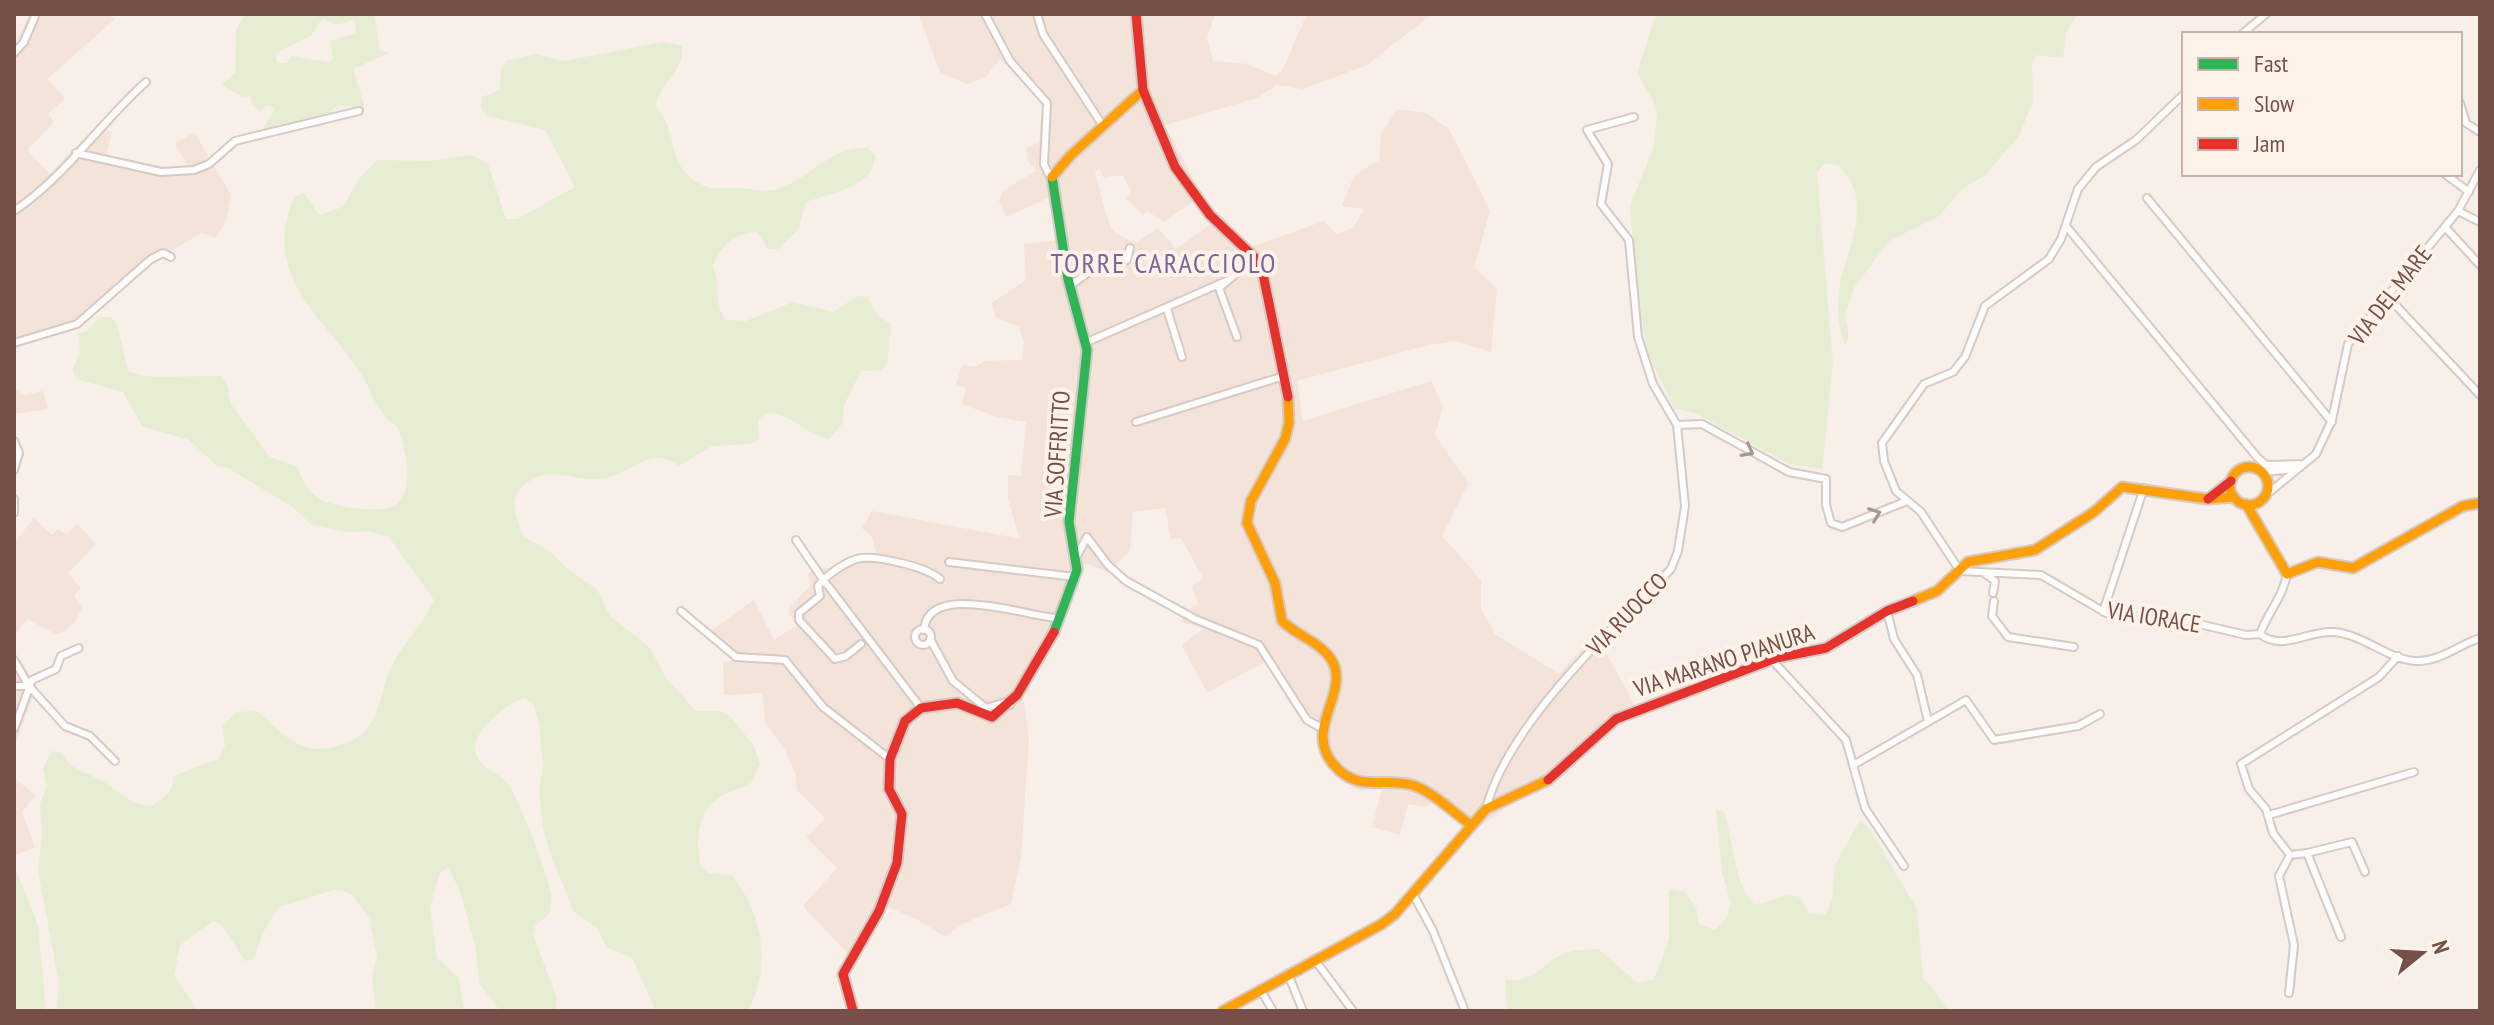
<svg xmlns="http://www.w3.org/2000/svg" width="2494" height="1025" font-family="'PT Sans Narrow',sans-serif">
	<rect width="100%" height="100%" fill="#f7efe8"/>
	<path fill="#f3e3d8" d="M30,14H108L115,19L47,79L65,98L48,114L54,122L27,150L50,174L97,125L112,132L106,155L169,168L188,166L175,144L194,132L231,195L226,221L216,238L202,233L160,257L70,331L14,346V45Z
		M904,14H1215L1207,38L1213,61L1247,64L1276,76L1282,71L1307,14H1432L1367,65L1303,89L1277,85L1257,98L1165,125L1202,195L1164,222L1147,211L1143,215L1126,198L1131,191L1123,175L1104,178L1100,168L1095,172L1104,207L1111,228L1117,234L1135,243L1158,228L1176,249L1222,216L1251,247L1324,221L1337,235L1354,227L1364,209L1342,206L1354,176L1379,160L1381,133L1398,109L1426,113L1449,129L1490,211L1474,267L1497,289L1491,352L1456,341L1428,345L1297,381L1303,421L1431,381L1443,407L1435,435L1468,483L1442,536L1481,580V609L1495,634L1559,674L1589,642L1598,638L1639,713L1612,725L1565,775L1510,805L1475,830L1431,802L1427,807L1408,804L1400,835L1372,827L1382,789L1359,790L1345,783L1329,768L1316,732L1302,720L1266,661L1207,693L1182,645L1204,628L1181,622L1187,611L1198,604L1192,586L1203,578L1181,538L1171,539L1165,508L1133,512L1130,550L1109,573L1086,563L1067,611L1023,697L1029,738L1021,858L1011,904L964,923L945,937L917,919L885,906L854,960L803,906L837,868L806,837L825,818L797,790L795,773L783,746L766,725L762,693L724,695L723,662L734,660L704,636L754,600L774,640L797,625L789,613L791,605L811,585L808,574L816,566L830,569L838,568L848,557H877L872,537L862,528L872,511L1020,539L1008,499V475L1021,476L1026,422L997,417L962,404L966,388L956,385L962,365L976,367L984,361L1022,360L1024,343L1019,327L995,317L992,303L1026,280L1024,244L1058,240L1048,198L1006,217L999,201L1003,191L1037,170L1028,162L1026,148L1039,142L1042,107L1036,94L1000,59L985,78L967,84L940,72L919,16Z
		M14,389L25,395L43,391L48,409L14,414Z
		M34,518L52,535L58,529L66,535L77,524L96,544L68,573L81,588L74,595L82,608L76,621L65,631L55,634L28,619L14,635V543Z
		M14,651L37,686L14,747Z
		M14,778L36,795L22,812L35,847L14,856Z"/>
	<path fill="#e6edd2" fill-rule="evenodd" d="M246,14H374L380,51L389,53L353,69L365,108L338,105L329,113L263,129L275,108L266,105L260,112L252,105L250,96L243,97L222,85L236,72C233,58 239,40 235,31ZM322,18L337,25L355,19L356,33L330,41L333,59L329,62L292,56L286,63H277L276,53L311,36Z
		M1656,14H2078L2066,32L2063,58L2036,55L2032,65L2033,101L2019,136L1984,176L1963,188L1939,216L1889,241L1854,288L1845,316L1849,337L1845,346C1838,326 1836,303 1840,283C1849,242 1875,200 1838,165L1825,164L1817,172L1833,364L1822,469L1789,464L1697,414L1674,408L1647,351L1636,280L1630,205L1653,149L1657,116L1655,104L1637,73Z
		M663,42L682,46C685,73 658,83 656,107C677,128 667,158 690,177C704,190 718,189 736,188C750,188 766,193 779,189C810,178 833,145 868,148L875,155C875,187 831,193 806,202L798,230L778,249H768L757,232C735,232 720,246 713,266C721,285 713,304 726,320L746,321L793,302L833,312L858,296L868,297L877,315L891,324L887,364L881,370L861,371L844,405L842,424L829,439C805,435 792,412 766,413L758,420L759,438L750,444L712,446L679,466C650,444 635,472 606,478C575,485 551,461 523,486C507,501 517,520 524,537L551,552L572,573L597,589L610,616L650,648L666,678L696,711H721L730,716L754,746L760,764L751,783C742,789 731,790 722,796C696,810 696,841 700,866L708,873L731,875C763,912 772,968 748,1010L656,1011L632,958L606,947L597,928L574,912L550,853L543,827L539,792L543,766L539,724L533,704L525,698C510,701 473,731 475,748C477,769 496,770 507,783C518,795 549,878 551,894C552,900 550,907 550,913L535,926L533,935L557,998L555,1011H500L480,984L475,944L459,889L448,867L440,873L430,907L437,958L459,978L464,1011H376L372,977L377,956L370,920L353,895L344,891L334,890L279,907L263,932L254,959L245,961L222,925L213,921L180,945L174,975L198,1011H56L59,983L38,871L42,833L40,804L47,786L43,768L52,751L62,753C72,773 86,771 102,781C121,792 128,805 152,806C164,797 174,792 173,776L219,759L225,746L222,727L235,713L255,710C284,733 300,759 340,745C352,741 362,737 370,725C380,710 383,685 391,667C403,643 423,625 434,600L389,537L370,531L350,532L312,525L291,506L228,468L218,467L189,440L142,426L123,392L76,379L73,369L80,352L78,333L87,331L100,317H110L117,324L128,372L153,377L221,376L227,384L231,404L270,457L298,467C302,480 306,489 318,498C331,507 390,517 400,501C414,481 405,449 398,428C373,410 374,392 358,369C318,311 262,276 294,197L304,193L319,215L343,207L360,177L377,160L427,161L472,155L488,164L506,219H517L575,187L545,130L487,116L481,108L482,97L500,90L501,69L506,61L535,54L564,61Z
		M1716,808L1724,812C1734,841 1733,884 1755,905L1788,895L1800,897L1809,913L1826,915L1832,899L1835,865L1860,820L1871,831L1917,909L1923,978L1951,1011H1507L1505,980C1540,982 1539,963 1566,953C1576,950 1588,949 1598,949L1638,983L1654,979L1669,940V889L1685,892L1696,907L1699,924L1715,930L1727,918L1731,902L1722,873Z
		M16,870L38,925L46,1011H14Z"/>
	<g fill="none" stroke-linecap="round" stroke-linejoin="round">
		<defs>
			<path id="street" d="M985,14L1010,61L1047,103L1044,164L1051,179
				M1037,14L1043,34L1103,126
				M2242,34L2266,14
				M14,53L24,42L36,14
				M2184,94L2136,140L2096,167L2078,189L2061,239L2049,259L1985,306L1965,357L1953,372L1924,384L1882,443L1884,461L1896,491L1921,512L1960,571L2041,575L2106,613L2186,621L2246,635L2260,634
				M2460,103L2466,123L2480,132
				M76,153L161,172L194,170L209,164L235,141L359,111
				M2445,174L2469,192
				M2147,198L2332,422
				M14,211C65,177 100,123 146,82
				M2458,211L2480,222
				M2066,226L2257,457L2266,465L2304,464
				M2445,227L2480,265
				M1070,286L1109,257L1120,263L1127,260L1130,248
				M2387,296L2480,395
				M1167,309L1182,357
				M1237,337L1219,288L1237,273L1248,252
				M14,343L77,324L151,259L163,253L171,257
				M1085,343L1226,281
				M1136,422L1284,376
				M1677,425L1702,424L1789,472L1826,479V505L1831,523L1842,527L1907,501
				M14,441L19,453L14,470
				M2262,472L2295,469
				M2266,495L2316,454L2332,420L2348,344L2458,211L2480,170
				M14,499V513
				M796,540L826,584
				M1078,554L1087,537L1108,565L1126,581L1195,619L1259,645L1307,720L1320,727
				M949,562L1075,577
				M1984,573L1995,581L1993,593
				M2287,574C2283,597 2268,612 2260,634C2282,652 2309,630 2333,632C2363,634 2387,659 2415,661C2440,662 2458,645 2480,638
				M829,587L921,708
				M1994,601L1992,616L2008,637L2074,647
				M681,611L736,657L785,660L823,707L890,759
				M1887,611L1894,639L1917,675L1928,721
				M2103,612L2144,488
				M915 637a8 8 0 1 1 16 0a8 8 0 1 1-16 0Z
				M924,630C928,580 1027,617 1058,618
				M930,639L953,681L986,708L1006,702L1010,705
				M861,644L846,656L835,659L799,620V613L820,596L818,586C826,575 848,560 861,558C879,556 927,567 940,579
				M14,660L29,686
				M1772,660L1846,740L1865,808L1904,866
				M14,686H29L65,726L90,736L115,761
				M14,729L32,680L56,669L61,656L79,648
				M1855,764L1966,700L1994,740L2078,726L2100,714
				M1486,809C1507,725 1611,630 1671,569L1678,551L1685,506L1677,425L1653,384L1638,337L1629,240L1601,204L1608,164L1587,130L1634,117
				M2269,815L2414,772
				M2307,853L2352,842L2365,872
				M2290,855L2307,853L2341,937
				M1413,894L1433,931L1465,1011
				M1315,960L1353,1011
				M1288,974L1303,1011
				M1260,989L1273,1011
				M2289,993L2294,945L2279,876L2290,855L2273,833L2266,809L2249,789L2241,764L2379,677L2398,656"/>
			<path id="fast" d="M1052,177L1068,279L1087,350L1069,522L1077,570L1054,632"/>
			<path id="slow" d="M1052,177L1071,155L1143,90
				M1288,397L1289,423L1285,439L1251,501L1247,523L1275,583L1282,621C1296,635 1320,642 1331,659C1352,692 1302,728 1334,765C1359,794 1385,776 1415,786C1434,793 1454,813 1471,825
				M2230 486a19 19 0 1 1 38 0a19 19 0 1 1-38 0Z
				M2246,504L2287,574L2318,562L2353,568L2463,506L2480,503
				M1913,601L1937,591L1968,562L2035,550L2094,512L2122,487L2208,499L2234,497
				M1223,1011L1382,924L1395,914L1486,809L1548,780"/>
			<path id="jam" d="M1136,14L1143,90L1175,167L1210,215L1254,257L1263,274L1288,397
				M2208,499L2231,481
				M1548,780L1616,719L1776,658L1826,648L1887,611L1913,601
				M853,1011L843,974L879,911L897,863L902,814L889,789L890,759L905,721L921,708L957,703L992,717L1017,695L1054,632"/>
		</defs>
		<use href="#street" stroke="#d6cac6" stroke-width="10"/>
		<use href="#fast" stroke="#d6cac4" stroke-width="13"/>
		<use href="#slow" stroke="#d6cac4" stroke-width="13"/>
		<use href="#jam" stroke="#d6cac4" stroke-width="13"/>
		<use href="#street" stroke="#fefdfc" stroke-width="6"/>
		<use href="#fast" stroke="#30b455" stroke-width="9"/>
		<use href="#slow" stroke="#ff9f0a" stroke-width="9"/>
		<use href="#jam" stroke="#e5322d" stroke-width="9"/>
	</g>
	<defs><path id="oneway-chevron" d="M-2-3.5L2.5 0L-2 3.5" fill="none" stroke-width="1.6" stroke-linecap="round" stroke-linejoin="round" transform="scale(2)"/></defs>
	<g stroke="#ac9590">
		<use href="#oneway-chevron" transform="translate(1748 451) rotate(28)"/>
		<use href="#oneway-chevron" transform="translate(1875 514) rotate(-21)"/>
	</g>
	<g text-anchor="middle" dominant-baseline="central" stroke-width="8" stroke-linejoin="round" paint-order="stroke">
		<g font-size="24" fill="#765048" stroke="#fff3e9">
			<text transform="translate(2390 295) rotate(-52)">VIA DEL MARE</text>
			<text transform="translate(1057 454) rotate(-86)">VIA SOFFRITTO</text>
			<text transform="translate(1627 614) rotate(-46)">VIA RUOCCO</text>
			<text transform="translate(2154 617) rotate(9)">VIA IORACE</text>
			<text transform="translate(1724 660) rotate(-18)">VIA MARANO PIANURA</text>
		</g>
		<g font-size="28" letter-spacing="2" fill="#7d639a" stroke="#fff3e9">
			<text x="1164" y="262">TORRE CARACCIOLO</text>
		</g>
	</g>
	<rect width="2494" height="1025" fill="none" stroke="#765048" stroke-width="32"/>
	<rect x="2182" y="32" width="280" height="144" fill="#fff3e9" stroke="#c8b2a9" stroke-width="2"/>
	<rect x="2198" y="58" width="40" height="12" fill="#30b455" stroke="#c8b2a9" stroke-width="2"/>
	<text x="2254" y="72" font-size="24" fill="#765048">Fast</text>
	<rect x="2198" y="98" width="40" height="12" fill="#ff9f0a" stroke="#c8b2a9" stroke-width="2"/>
	<text x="2254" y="112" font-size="24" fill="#765048">Slow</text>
	<rect x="2198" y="138" width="40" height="12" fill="#e5322d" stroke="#c8b2a9" stroke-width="2"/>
	<text x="2254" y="152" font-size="24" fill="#765048">Jam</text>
	<g transform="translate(2422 953) rotate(72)" stroke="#fff3e9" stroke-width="6" paint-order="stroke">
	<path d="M0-6L14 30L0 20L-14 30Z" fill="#765048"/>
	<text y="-12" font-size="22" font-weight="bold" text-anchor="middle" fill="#765048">N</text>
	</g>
</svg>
